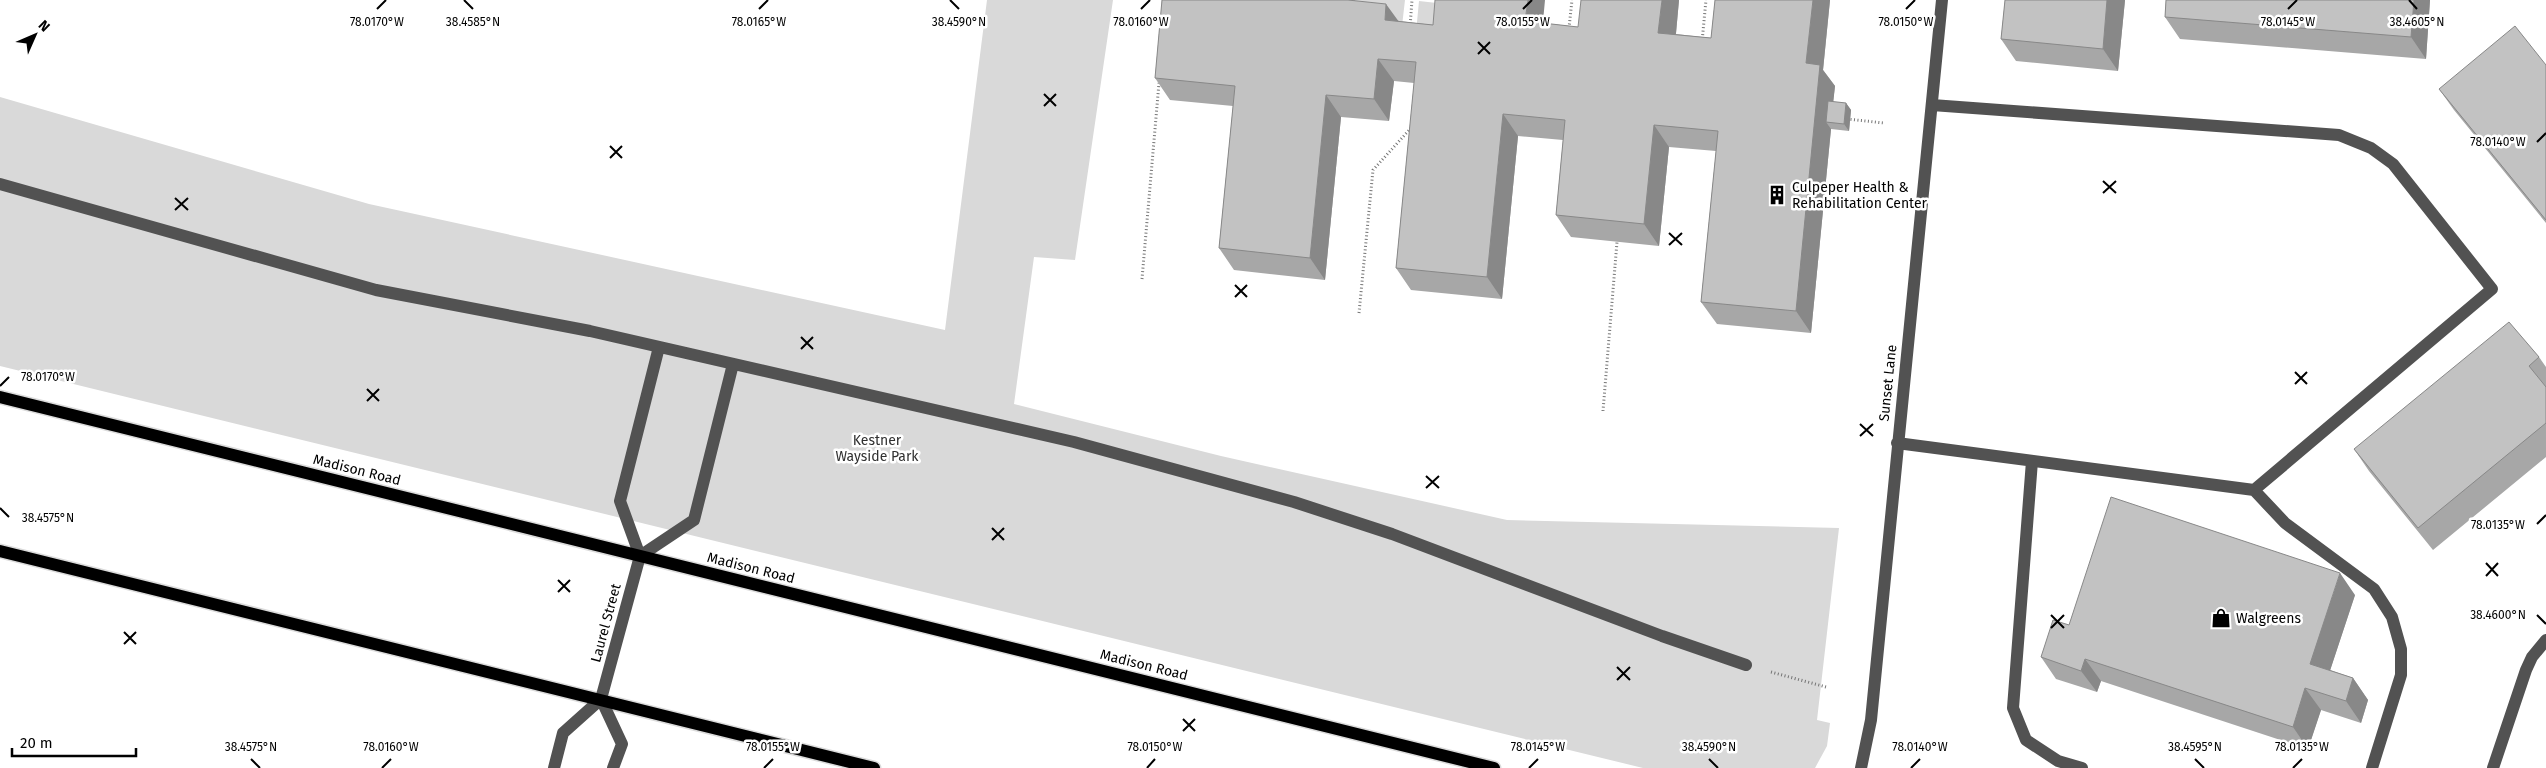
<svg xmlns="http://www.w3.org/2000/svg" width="2546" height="768" font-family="'Fira Sans',sans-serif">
	<rect width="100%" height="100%" fill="#fff"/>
	<path fill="#d9d9d9" d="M987,0H1113L1075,260L1034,257L1014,404L1221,456L1507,520L1839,528L1817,720L1830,723L1827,746L1815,768H1643L0,366V97L369,204L945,330Z
		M1355,0H1405L1402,26L1353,21Z
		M1419,1L1437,3L1448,47L1415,43Z"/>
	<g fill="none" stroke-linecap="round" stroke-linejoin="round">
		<defs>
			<path id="major" d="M0,397L1494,768
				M0,551L874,768"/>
		</defs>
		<use href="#major" stroke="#dbdbdb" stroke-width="15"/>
		<path stroke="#747474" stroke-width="3" stroke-dasharray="1 2.5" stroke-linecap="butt" d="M1410,27L1412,0
			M1569,28L1572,0
			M1702,42L1706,0
			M1847,119L1884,123
			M1142,279L1159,83
			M1359,313L1373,170L1411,128
			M1603,411L1617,242
			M1771,672L1826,687"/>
		<path stroke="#525252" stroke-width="12" d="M1932,105L2339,135L2371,148L2393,164L2492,289L2254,490
			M0,184L376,290L590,331L1074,442L1294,502L1392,534L1662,636L1746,665
			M1897,443L2254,490L2285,523L2374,589L2392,617L2401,649V675L2372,768
			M2032,461L2013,708L2026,740L2058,761L2082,768
			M640,556L694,520L733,364
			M640,556L620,501L659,347
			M601,699L622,744L613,768
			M554,768L563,733L601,699L640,556
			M1861,768L1871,720L1942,0
			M2493,768L2526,670L2532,657L2546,640"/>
		<use href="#major" stroke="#000" stroke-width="12"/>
	</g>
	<path fill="#a7a7a7" d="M1162,0H1355V1L1399,21L1433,25L1543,23L1578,27L1679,0L1676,34L1711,38L1715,0H1830L1823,70L1835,86L1833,102L1846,103L1851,110L1849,131L1831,129L1811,333L1717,324L1701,302L1716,151L1669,147L1659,246L1571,237L1556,215L1563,140L1518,136L1502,299L1411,290L1396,268L1414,83L1394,81L1389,121L1341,117L1325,280L1234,270L1219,248L1233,106L1170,100L1155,78Z
		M2005,0H2125L2118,71L2016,61L2001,39Z
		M2166,0H2430L2426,59L2180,39L2165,17Z
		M2546,65V223L2454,110L2439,89Z
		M2539,357L2546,367V457L2433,550L2369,471L2354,449Z
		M2355,595L2330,670L2353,678L2368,700L2361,723L2321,710L2308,749L2101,681L2097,692L2056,679L2041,657L2069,625Z"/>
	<path fill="#888" d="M1528,0H1545L1541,43L1525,21Z
		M1662,0H1679L1674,54L1658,33Z
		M1813,0H1830L1823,70L1835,86L1831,123L1826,122L1831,129L1811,333L1796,311L1806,63Z
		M2107,0H2125L2118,71L2103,49Z
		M2414,0H2430L2426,59L2411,37Z
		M1386,4L1402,26L1385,20Z
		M1378,59L1394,81L1389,121L1374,99Z
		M1326,95L1341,117L1325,280L1310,258Z
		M1846,103L1851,110L1849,131L1844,124Z
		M1503,114L1518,136L1502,299L1487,277Z
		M1654,125L1669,147L1659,246L1644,224Z
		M2340,573L2355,595L2325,686L2310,664Z
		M2085,659L2101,681L2097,692L2081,671Z
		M2353,678L2368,700L2361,723L2346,701Z
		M2305,688L2321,710L2308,749L2293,727Z"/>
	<path fill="#c2c2c2" stroke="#888" d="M1162,0H1348L1386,4L1385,20L1433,25L1435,0H1528L1525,21L1578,27L1581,0H1662L1658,33L1711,38L1715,0H1813L1806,63L1820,65L1796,311L1701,302L1718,131L1654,125L1644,224L1556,215L1565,120L1503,114L1487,277L1396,268L1416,62L1378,59L1374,99L1326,95L1310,258L1219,248L1235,86L1155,78Z
		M2005,0H2107L2103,49L2001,39Z
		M2166,0H2414L2411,37L2165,17Z
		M2515,26L2546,65V220L2439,89Z
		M1828,101L1846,103L1844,124L1826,122Z
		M2509,322L2539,357L2529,366L2546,387V423L2418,528L2354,449Z
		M2111,497L2340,573L2310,664L2353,678L2346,701L2305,688L2293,727L2085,659L2081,671L2041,657L2053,620L2069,625Z"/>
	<path fill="none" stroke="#000" stroke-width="2" d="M464,0L473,9M950,0L959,9M2409,0L2417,9M377,9L386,0M759,9L768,0M1141,9L1150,0M1523,9L1532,0M1906,9L1915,0M2288,9L2297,0M1478,42L1490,54M1478,54L1490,42M1044,94L1056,106M1044,106L1056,94M2537,142L2546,133M610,146L622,158M610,158L622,146M2103,181L2116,193M2103,193L2116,181M175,198L188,210M175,210L188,198M1669,233L1682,245M1669,245L1682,233M1235,285L1247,297M1235,297L1247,285M801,337L813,349M801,349L813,337M2295,372L2307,384M2295,384L2307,372M0,386L9,377M367,389L379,401M367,401L379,389M1860,424L1873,436M1860,436L1873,424M1426,476L1439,488M1426,488L1439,476M0,508L9,517M2537,524L2546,515M992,528L1004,540M992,540L1004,528M2486,563L2498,576M2486,576L2498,563M558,580L570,592M558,592L570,580M2051,615L2064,628M2537,615L2546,624M2051,628L2064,615M124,632L136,644M124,644L136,632M1617,667L1630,680M1617,680L1630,667M1183,719L1195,731M1183,731L1195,719M251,759L260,768M1709,759L1718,768M2195,759L2204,768M382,768L391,759M764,768L773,759M1147,768L1155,759M1529,768L1538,759M1911,768L1920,759M2293,768L2302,759"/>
	<defs>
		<symbol id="building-bare" viewBox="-9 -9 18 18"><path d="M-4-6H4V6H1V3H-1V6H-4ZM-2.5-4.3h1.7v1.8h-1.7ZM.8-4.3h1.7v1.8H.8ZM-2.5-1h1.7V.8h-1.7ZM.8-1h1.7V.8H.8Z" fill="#000" stroke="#fff" stroke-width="2.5" paint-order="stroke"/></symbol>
		<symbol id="shop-bare" viewBox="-9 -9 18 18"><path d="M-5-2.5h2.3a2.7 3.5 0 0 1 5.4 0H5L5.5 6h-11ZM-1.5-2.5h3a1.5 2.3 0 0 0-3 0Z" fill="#000" stroke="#fff" stroke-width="2.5" paint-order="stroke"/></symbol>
	</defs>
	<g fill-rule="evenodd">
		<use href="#building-bare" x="1763" y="181" width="28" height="28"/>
		<use href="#shop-bare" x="2207" y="604" width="28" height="28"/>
	</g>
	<g text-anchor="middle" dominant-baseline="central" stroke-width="5" stroke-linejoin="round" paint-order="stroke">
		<g font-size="14" fill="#000" stroke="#fff" text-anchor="start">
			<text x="1792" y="187">Culpeper Health &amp;<tspan x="1792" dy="16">Rehabilitation Center</tspan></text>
			<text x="2236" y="618">Walgreens</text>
		</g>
		<g font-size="14" fill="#000" stroke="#fff">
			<text transform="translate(1888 383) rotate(-84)">Sunset Lane</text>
			<text transform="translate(357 470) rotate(14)">Madison Road</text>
			<text transform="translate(751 568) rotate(14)">Madison Road</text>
			<text transform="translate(606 623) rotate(-75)">Laurel Street</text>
			<text transform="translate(1144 665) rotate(14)">Madison Road</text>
		</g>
		<g font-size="14" fill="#303030" stroke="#fff">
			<text x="877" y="440">Kestner<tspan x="877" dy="16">Wayside Park</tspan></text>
		</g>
	</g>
	<g font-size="12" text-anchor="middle" fill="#000" stroke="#fff" stroke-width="5" stroke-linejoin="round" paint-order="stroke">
		<text x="2417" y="26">38.4605°N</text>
		<text x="377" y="26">78.0170°W</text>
		<text x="473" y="26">38.4585°N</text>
		<text x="759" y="26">78.0165°W</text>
		<text x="959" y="26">38.4590°N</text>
		<text x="1141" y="26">78.0160°W</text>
		<text x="1523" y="26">78.0155°W</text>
		<text x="1906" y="26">78.0150°W</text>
		<text x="2288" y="26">78.0145°W</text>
		<text x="2498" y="146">78.0140°W</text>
		<text x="48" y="381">78.0170°W</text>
		<text x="48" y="522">38.4575°N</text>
		<text x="2498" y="529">78.0135°W</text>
		<text x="2498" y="619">38.4600°N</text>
		<text x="2302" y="751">78.0135°W</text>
		<text x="251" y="751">38.4575°N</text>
		<text x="391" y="751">78.0160°W</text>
		<text x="773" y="751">78.0155°W</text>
		<text x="1155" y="751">78.0150°W</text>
		<text x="1538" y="751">78.0145°W</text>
		<text x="1709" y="751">38.4590°N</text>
		<text x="1920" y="751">78.0140°W</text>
		<text x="2195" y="751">38.4595°N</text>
	</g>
	<g transform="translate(35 35) rotate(45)" stroke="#ffffff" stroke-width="4" paint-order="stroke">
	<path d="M0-4L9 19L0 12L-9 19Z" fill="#000000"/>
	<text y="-8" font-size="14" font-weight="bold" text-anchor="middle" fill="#000000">N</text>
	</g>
	<path d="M12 748v8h124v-8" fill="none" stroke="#000000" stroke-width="2.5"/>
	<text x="20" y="748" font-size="15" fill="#000000" stroke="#ffffff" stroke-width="4" paint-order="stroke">20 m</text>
</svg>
